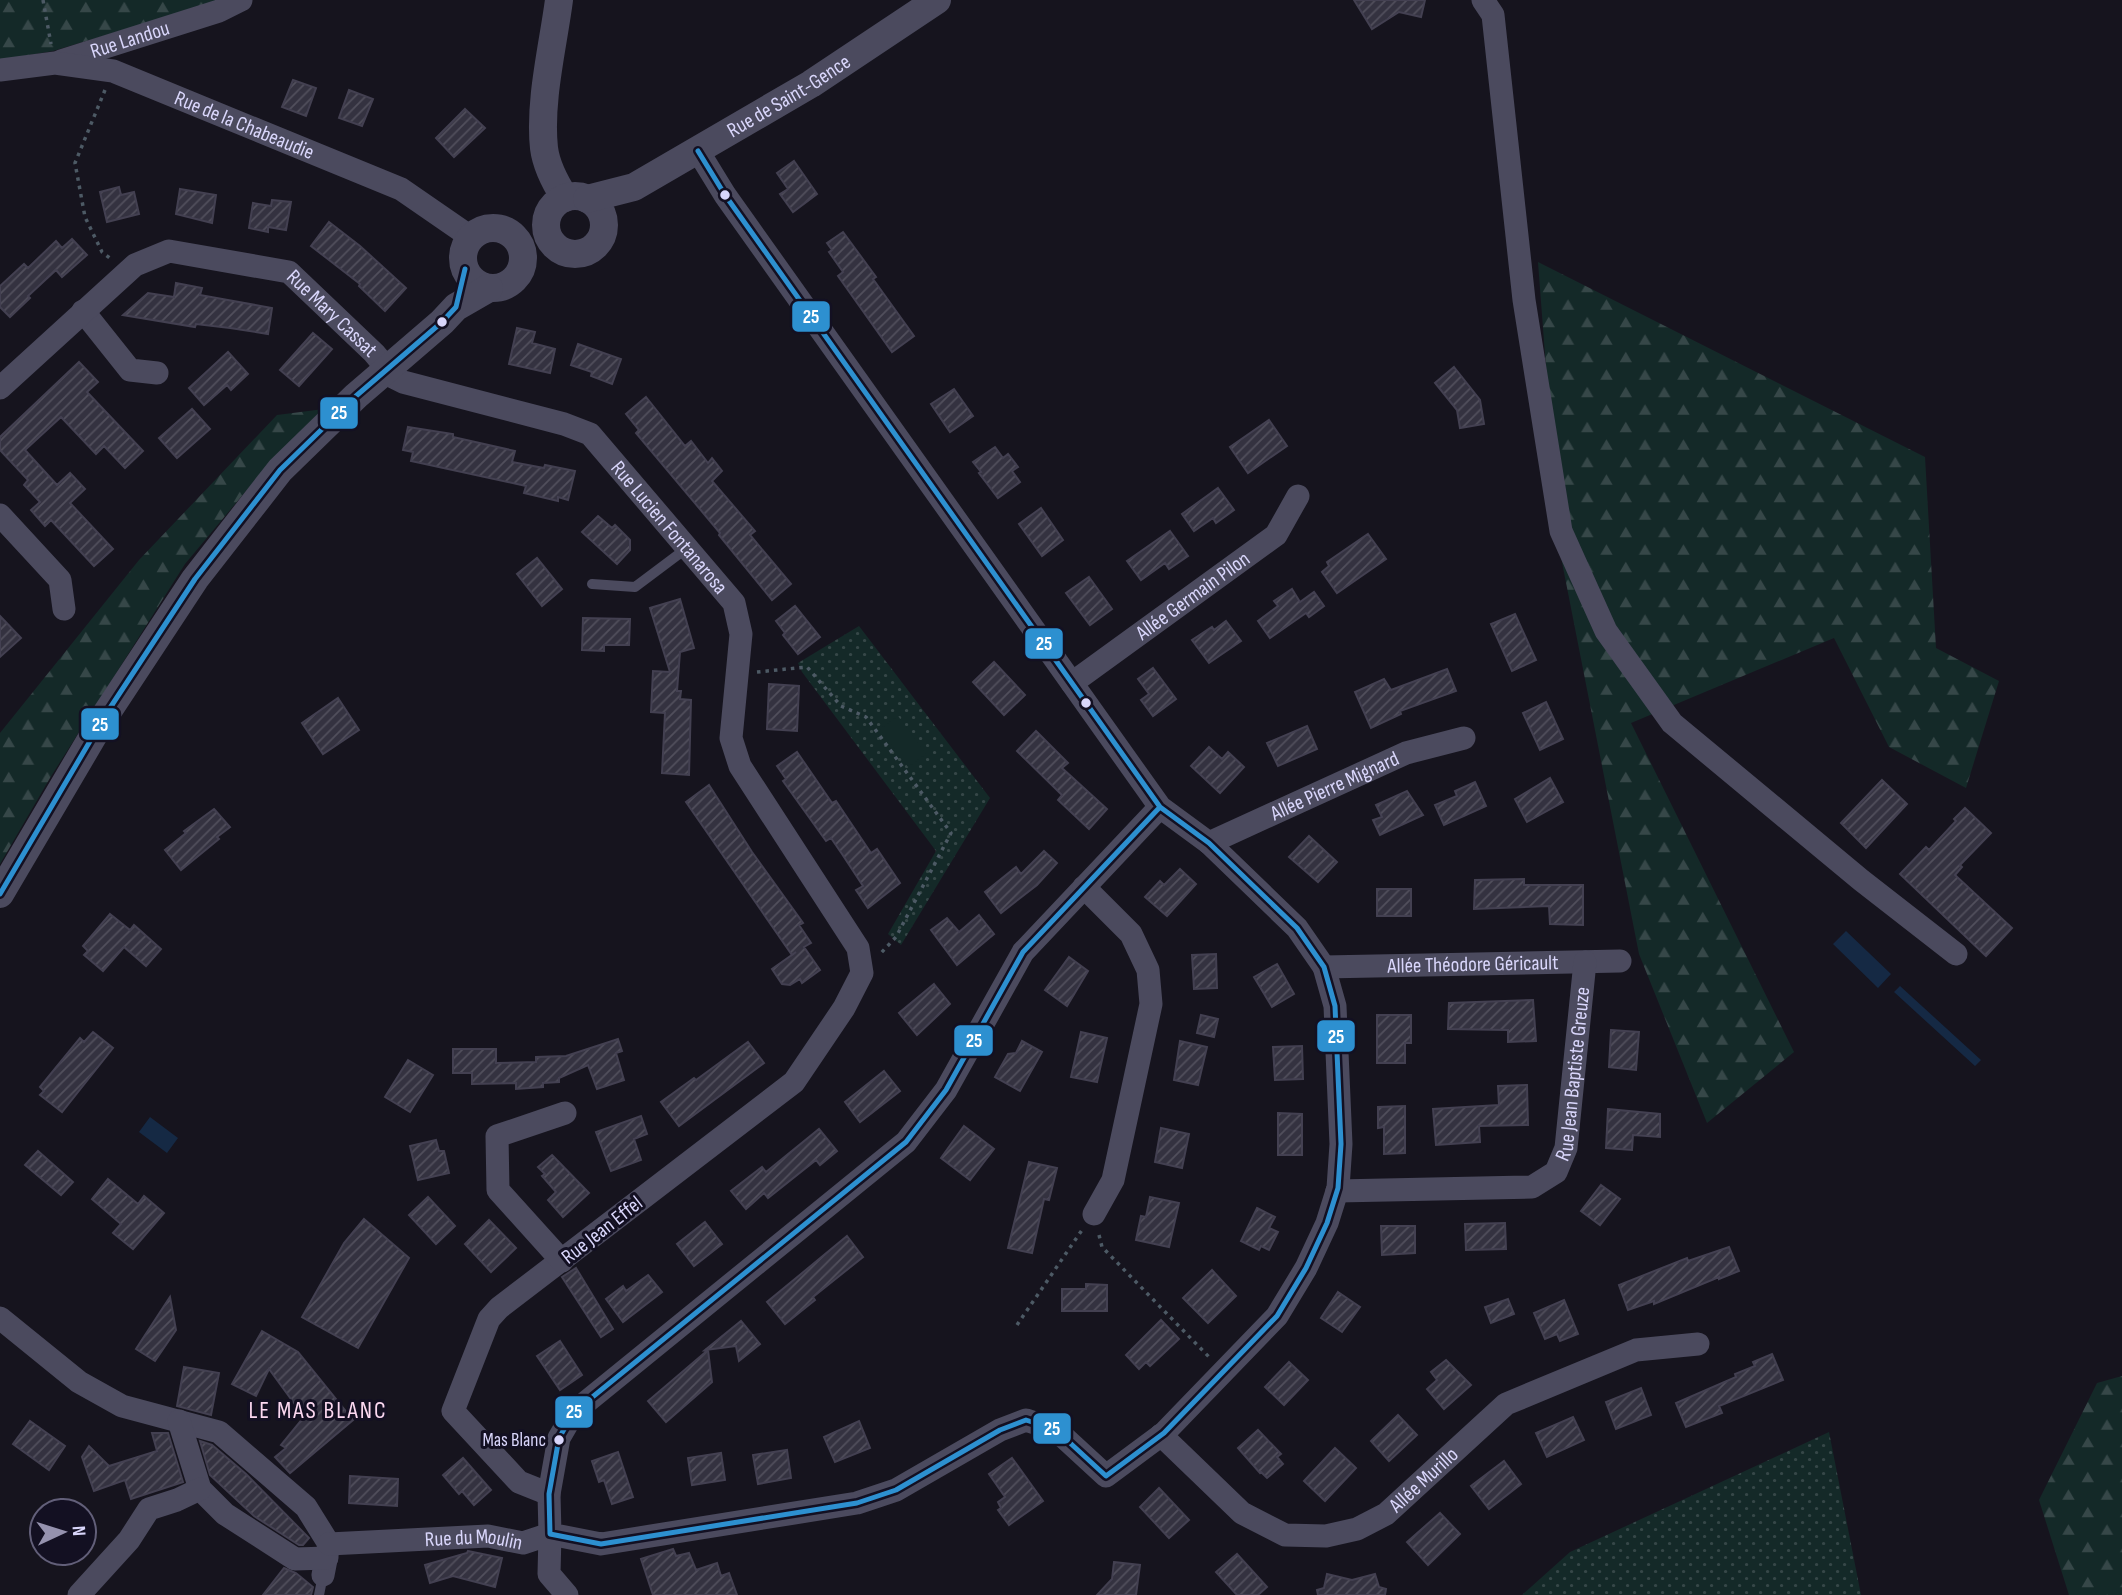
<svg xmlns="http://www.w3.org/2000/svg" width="2122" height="1595" font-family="'Sofia Sans Condensed',sans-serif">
	<defs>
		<pattern id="grass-dots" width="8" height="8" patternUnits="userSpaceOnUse" patternTransform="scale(1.75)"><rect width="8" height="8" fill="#142928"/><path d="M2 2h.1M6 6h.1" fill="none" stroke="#364748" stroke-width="1.8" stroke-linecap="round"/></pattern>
		<pattern id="forest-firs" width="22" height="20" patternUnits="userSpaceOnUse" patternTransform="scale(1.75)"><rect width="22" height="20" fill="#142928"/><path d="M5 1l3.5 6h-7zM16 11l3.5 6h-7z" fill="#364748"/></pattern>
		<pattern id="building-hatch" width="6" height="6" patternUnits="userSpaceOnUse" patternTransform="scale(1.75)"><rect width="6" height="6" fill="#343240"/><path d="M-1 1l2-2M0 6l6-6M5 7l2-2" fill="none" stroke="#514f5c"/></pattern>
	</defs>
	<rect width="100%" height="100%" fill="#16141e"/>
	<path fill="url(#grass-dots)" d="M859,626L990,798L901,945L888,934L936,851L802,672L798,663Z
		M1829,1432L1861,1595H1522L1570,1552Z"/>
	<path fill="url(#forest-firs)" d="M0,0H217L209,4L53,51L0,60Z
		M1538,262L1925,457L1936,648L1999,681L1966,788L1889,747L1834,638L1631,723L1794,1052L1707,1123L1639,954L1560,552Z
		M324,409L271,461L185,564L50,778L0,864V733L139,560L277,415Z
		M2122,1376V1595H2069L2039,1500L2097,1383Z"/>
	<path fill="#142928" d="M898,716L926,754L908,767L880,729Z"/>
	<path fill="#152944" d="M1846,931L1891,974L1878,988L1833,944Z
		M1900,986L1981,1060L1975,1066L1894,992Z
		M150,1117L178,1138L167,1153L139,1132Z"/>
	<path fill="url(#building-hatch)" stroke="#434051" stroke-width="2" d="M1354,0H1425L1421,17L1399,12L1372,29Z
		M293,80L316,88L306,116L282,107Z
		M349,90L373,99L362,126L339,118Z
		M465,109L485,128L454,157L436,138Z
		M794,161L817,194L793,212L780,194L788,189L777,173Z
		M119,187L121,195L134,192L139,214L107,222L100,192Z
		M180,189L216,195L212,223L176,214Z
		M272,200L291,202L286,230L268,227V232L249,228L253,203L271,206Z
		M329,222L360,246L406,288L385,311L359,286L360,284L311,246Z
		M843,232L876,277L873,279L914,336L892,352L838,276L843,272L829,252L832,250L827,243Z
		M72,239L87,255L62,277L56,270L28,296L30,298L10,317L0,307V286L24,264L28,268L56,241L62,248Z
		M176,283L202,288L200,295L272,308L268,334L230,328L196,324L195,327L123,315L148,293L174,297Z
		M517,328L535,332L532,343L555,349L550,373L509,364Z
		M313,333L332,349L299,386L280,370Z
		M578,344L621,359L612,384L591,376L592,372L571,365Z
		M228,352L248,374L231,390L227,385L204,405L189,388Z
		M79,362L98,382L87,392L143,451L125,468L104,446L96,454L61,417L25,450L57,485L70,473L85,489L70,503L113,549L94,566L51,520L45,526L31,510L40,502L24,485L28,480L0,450V437Z
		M1454,367L1480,400L1484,424L1460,428L1457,410L1435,383Z
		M954,389L973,416L950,432L931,404Z
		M646,397L685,446L691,441L708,463L712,458L722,471L712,481L755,531L750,535L791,584L772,600L719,535L720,533L636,433L639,430L626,414Z
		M192,409L210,429L177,458L159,438Z
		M1269,420L1287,446L1248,473L1230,447Z
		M408,427L453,434V437L515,451L512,462L544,468L545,465L575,471L568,500L558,497V501L524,493L526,486L411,461L413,452L403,450Z
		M995,447L1003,458L1008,454L1018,467L1012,471L1020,482L998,498L979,473L981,472L973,462Z
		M1218,488L1234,510L1216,523L1213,518L1194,531L1182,514Z
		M1041,508L1063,540L1042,556L1019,524Z
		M598,516L612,528L615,525L630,540V550L617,564L582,532Z
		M1170,531L1188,556L1169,569L1165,563L1141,580L1127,561Z
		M1368,534L1386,559L1337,593L1322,572L1329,566L1327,562Z
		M537,558L562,589L542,606L517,574Z
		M1089,577L1112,609L1090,625L1066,593Z
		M1292,589L1300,602L1314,592L1324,606L1309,617L1306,613L1270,638L1258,621L1278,606L1274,601Z
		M680,599L694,648L680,652L677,691H681L680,699L691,700L689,775L662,773L665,713L651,712L653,671L670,672L650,608Z
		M795,606L820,637L798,654L783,635L785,633L776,621Z
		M1515,614L1536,660L1512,671L1491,624Z
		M0,616L21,638L0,657Z
		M583,618L630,619L629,645H604V651L582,650Z
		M1226,621L1241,641L1209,663L1192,640L1212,627L1214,630Z
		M994,662L1025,695L1004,715L973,682Z
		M1153,668L1176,699L1153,716L1141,700L1149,694L1138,679Z
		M1447,669L1456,691L1400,711L1401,714L1371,728L1355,692L1384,679L1391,690Z
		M769,684L799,686L797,731L767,729Z
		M338,698L359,730L323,754L302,723Z
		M1546,702L1563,739L1540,750L1523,713Z
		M1307,726L1317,749L1278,766L1267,743Z
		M1036,731L1068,763L1062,768L1107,809L1089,829L1058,800L1062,795L1017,751Z
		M1209,747L1222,759L1228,752L1244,767L1220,793L1191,766Z
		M797,752L832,803L836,801L871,853L877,849L900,883L868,908L856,890L863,886L842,854L831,838L826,841L783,781L786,779L777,766Z
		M1550,778L1563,802L1527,822L1515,799Z
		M1882,780L1907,804L1866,848L1841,823Z
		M1475,782L1486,806L1444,825L1435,805L1457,796L1455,791Z
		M709,785L752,852L803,923L799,925L811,943L804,947L820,970L802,983L800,979L790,985L782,984L772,969L796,952L792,955L686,802Z
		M1407,791L1423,815L1380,835L1373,820L1382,817L1376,805Z
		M1965,808L1991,833L1960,865L1962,867L1955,875L2012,928L1986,956L1900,874L1926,847L1929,850L1956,821L1954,819Z
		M214,809L230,827L217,837L219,839L181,870L165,850L186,833L184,831Z
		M1309,836L1337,862L1318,882L1289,857Z
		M1044,851L1057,863L1037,885L1001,913L985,892L1016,867L1021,874Z
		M1180,869L1196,884L1167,916L1145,897L1160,881L1164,885Z
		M1524,879V885H1583V925L1550,924L1549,906L1474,909L1475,880Z
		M1377,889H1411V916H1377Z
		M110,914L130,930L134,925L161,949L146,966L124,947L103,971L84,955L88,951L83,946Z
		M979,915L994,934L957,965L931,930L947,918L959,932Z
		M1216,954L1217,988L1194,989L1192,955Z
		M1069,957L1088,971L1067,1006L1045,990Z
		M1277,964L1294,994L1272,1007L1254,977Z
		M934,984L950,1004L917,1035L899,1013Z
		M1533,1000L1536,1041L1508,1042V1030L1448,1029L1449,1003Z
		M1201,1015L1218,1019L1214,1037L1197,1033Z
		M1377,1015H1411V1043H1405V1063H1377Z
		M1611,1030L1639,1032L1636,1070L1609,1067Z
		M93,1032L113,1048L62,1112L40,1095L44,1091L40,1087L80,1038L84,1042Z
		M1081,1032L1107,1038L1097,1082L1071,1077Z
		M618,1039L622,1051L616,1053L624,1080L597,1089L588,1065L559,1078V1082L543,1083V1087L516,1089V1083L472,1084V1073H453V1049H496V1063L536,1062V1057L566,1056Z
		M1022,1041L1042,1052L1020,1091L995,1077L1008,1054L1016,1053Z
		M1180,1041L1207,1047L1198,1085L1174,1080Z
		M748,1042L764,1063L679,1126L661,1102L694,1078L696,1080Z
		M1302,1046L1303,1079L1275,1080L1273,1047Z
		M408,1060L433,1075L410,1112L385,1097Z
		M884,1071L900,1091L860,1122L845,1102Z
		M1527,1085L1528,1125L1479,1126L1480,1142L1436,1145L1433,1109L1499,1105L1498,1086Z
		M1405,1106V1153L1384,1154V1127L1378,1128V1107Z
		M1608,1109L1660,1114V1137L1633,1135L1632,1150L1606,1148Z
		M1278,1113L1302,1114V1155H1278Z
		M641,1116L647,1134L634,1139L641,1160L611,1171L596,1132Z
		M964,1126L994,1149L970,1180L941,1158Z
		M1161,1128L1189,1134L1182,1168L1155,1162Z
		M819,1129L837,1151L820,1165L816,1160L768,1198L764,1193L746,1209L731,1191L762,1167L766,1172Z
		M436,1140L439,1151H444L449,1173L418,1180L410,1146Z
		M38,1151L73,1182L61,1195L25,1165Z
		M552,1155L589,1193L563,1217L548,1200L556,1192L542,1176L545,1174L538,1167Z
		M1029,1162L1057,1168L1049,1200L1044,1199L1032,1253L1008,1248Z
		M108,1179L138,1204L144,1196L164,1213L133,1249L113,1233L121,1224L92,1199Z
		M1601,1185L1620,1199L1600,1225L1581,1211Z
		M428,1197L455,1226L436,1244L409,1215Z
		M1150,1197L1179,1203L1169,1247L1136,1240L1141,1216L1146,1217Z
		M1257,1208L1275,1217L1269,1228L1278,1232L1269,1250L1261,1246L1259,1250L1241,1241Z
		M364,1219L409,1258L358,1348L302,1317L344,1243Z
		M489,1220L516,1248L491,1272L465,1244Z
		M705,1222L722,1244L694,1266L677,1244Z
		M1505,1223L1506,1249L1466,1250L1465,1224Z
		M1381,1226H1415V1253L1382,1255Z
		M847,1236L863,1257L813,1297L815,1300L785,1324L767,1302Z
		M1729,1247L1739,1271L1719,1279V1277L1654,1304V1301L1628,1310L1619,1285L1687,1258L1688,1261Z
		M576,1268L613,1329L601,1337L562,1277Z
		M1212,1270L1236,1296L1208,1323L1183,1298Z
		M648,1275L662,1292L623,1322L606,1299L623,1286L626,1291Z
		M1086,1284L1107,1285V1311H1062V1289H1086Z
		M1338,1292L1360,1307L1342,1332L1321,1318Z
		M170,1297L176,1330L155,1361L136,1349Z
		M1508,1299L1514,1314L1491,1323L1485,1307Z
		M1564,1300L1578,1334L1560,1341L1557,1334L1545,1339L1534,1313Z
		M1161,1320L1179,1339L1150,1366L1146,1362L1139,1369L1126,1355Z
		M741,1321L760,1344L739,1361L736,1346L705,1350Z
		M262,1331L298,1352L353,1420L290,1473L275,1457L286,1448L281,1445L304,1417L269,1369L256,1396L232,1384Z
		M560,1341L582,1375L560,1390L537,1356Z
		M708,1350L712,1382L666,1422L648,1401Z
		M1772,1354L1783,1380L1719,1406L1722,1413L1686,1427L1676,1403L1736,1377L1735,1374L1755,1366L1753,1362Z
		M1446,1360L1471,1385L1444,1409L1427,1389L1437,1380L1431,1372Z
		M1289,1362L1308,1380L1284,1405L1265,1387Z
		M184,1367L219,1373L211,1415L177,1406Z
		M1641,1388L1651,1415L1616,1429L1606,1402Z
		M1398,1415L1417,1435L1389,1461L1371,1441Z
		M1573,1417L1584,1440L1547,1457L1536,1433Z
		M30,1421L65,1446L49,1470L13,1444Z
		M859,1421L870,1448L835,1462L824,1437Z
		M1258,1430L1281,1454L1277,1457L1283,1464L1267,1478L1261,1472L1260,1473L1238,1448Z
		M152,1433H168L183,1482L131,1499L125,1480L94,1491L82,1457L89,1446L109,1466L157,1451Z
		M200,1441L212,1445L246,1474L309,1538L303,1545H299L254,1516L210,1475Z
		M1335,1448L1356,1468L1325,1501L1304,1481Z
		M787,1450L791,1478L758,1484L753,1455Z
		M618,1452L633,1497L612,1504L604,1480L599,1482L592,1461Z
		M721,1453L725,1480L692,1485L688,1458Z
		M463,1458L491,1490L474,1505L462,1491L459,1494L443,1475Z
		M1012,1458L1043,1501L1009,1525L998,1510L1001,1508L998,1502L1005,1497L989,1474Z
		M1504,1461L1521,1484L1489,1509L1471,1486Z
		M350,1476L398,1479L397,1506L349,1503Z
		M1159,1488L1189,1520L1169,1538L1140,1507Z
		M1440,1513L1460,1534L1428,1565L1407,1542Z
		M673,1549L676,1556L689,1553L696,1570L717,1563L721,1576L729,1573L737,1595H653L641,1559Z
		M468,1551L502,1558L495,1587L453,1576L430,1583L425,1565L467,1553Z
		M1237,1554L1267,1587L1258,1595H1237L1216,1572Z
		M1114,1562L1140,1565L1136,1595H1097L1112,1579Z
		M284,1568L296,1573L313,1587L311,1595H263Z
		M1327,1574L1352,1580L1375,1574L1379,1587L1386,1589L1385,1595H1318L1317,1590L1324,1588Z"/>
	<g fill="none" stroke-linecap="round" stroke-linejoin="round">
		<path stroke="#4d5a65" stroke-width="3.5" stroke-dasharray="3.5 5" stroke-linecap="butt" d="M43,0L51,44
			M105,90L75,163L85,217L102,252L111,259
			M757,672L807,667L841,706L866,717L951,833L896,937L881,953
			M1099,1235L1102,1247L1210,1358
			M1017,1325L1082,1230"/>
		<path stroke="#4b4a5e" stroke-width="10" d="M592,584L635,587L687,548
			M319,1595L323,1575"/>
		<g stroke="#4b4a5e" stroke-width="23">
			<path d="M1483,0L1493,15L1524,300L1561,531L1606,631L1672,723L1861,880L1956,954"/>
			<path id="s1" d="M61,61L219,11L241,0"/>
			<path id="s2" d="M0,70L55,63L113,71L401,189L472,238"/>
			<path d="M698,151L725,195L1160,807L1209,843L1297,928L1324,967L1335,1006L1341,1144L1338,1188L1327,1223L1306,1268L1277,1316L1164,1433L1106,1476L1056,1430L1026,1420L1000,1430L896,1490L857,1503L601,1544L550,1534L549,1494L559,1438L574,1412L906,1142L946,1090L1023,952L1160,807"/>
			<path d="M83,311L130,370L157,373"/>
			<path id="s3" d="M0,388L135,265L169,251L289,272L374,353L395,378L403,382L564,424L590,434L734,603L741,634L731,738L740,766L858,948L862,973L844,1008L794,1082L499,1308L489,1319L453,1411L519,1482L549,1494"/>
			<path d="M0,515L60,580L64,609"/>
			<path id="s4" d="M1072,683L1276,535L1298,496"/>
			<path id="s5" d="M1209,843L1406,753L1464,738"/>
			<path d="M1084,887L1131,934L1148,970L1151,1004L1113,1180L1094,1214"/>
			<path id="s6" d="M1324,967L1620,961"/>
			<path id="s7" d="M1337,1191L1532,1187L1556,1172L1566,1148L1585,962"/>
			<path d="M562,1261L498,1190L497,1136L565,1113"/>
			<path d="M0,1318L79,1382L122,1406L219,1432L306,1507L329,1544L323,1575"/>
			<path d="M179,1421L200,1489L225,1514L295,1559L327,1558"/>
			<path id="s8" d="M1161,1435L1242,1513L1285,1535L1326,1536L1357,1529L1386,1514L1506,1404L1636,1350L1698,1344"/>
			<path id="s9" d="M329,1544L488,1536L523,1543L550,1534L549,1574L567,1595"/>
			<path d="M79,1595L129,1540L149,1509L177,1500L200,1489"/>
		</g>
		<g stroke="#4b4a5e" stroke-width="28">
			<path d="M559,0C553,46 539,101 544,148C546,164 556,184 565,198"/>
			<circle cx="575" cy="225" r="29"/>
			<path id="s10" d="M587,199L634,187L811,84L937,0"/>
			<circle cx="493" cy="258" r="30"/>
			<path d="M0,894L106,714L195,579L280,470L356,396L442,322L456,307L489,288"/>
		</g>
		<defs>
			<path id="bus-1" d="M698,151L725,195L1160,807
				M1160,807L1209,843L1297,928L1324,967L1335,1006L1341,1144L1338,1188L1327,1223L1306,1268L1277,1316L1164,1433L1106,1476L1056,1430L1026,1420L1000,1430L896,1490L857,1503L601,1544L550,1534L549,1494L559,1438L574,1412L906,1142L946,1090L1023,952Z
				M0,894L106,714L195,579L280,470L356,396L442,322L456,307L465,269"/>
		</defs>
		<use href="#bus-1" stroke="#131022" stroke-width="10"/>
		<use href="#bus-1" stroke="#2d90d0" stroke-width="5"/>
	</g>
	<g fill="#d9d6fb" stroke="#131022" stroke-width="2.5">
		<circle cx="725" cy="195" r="6"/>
		<circle cx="442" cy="322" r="6"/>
		<circle cx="1086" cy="703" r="6"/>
		<circle cx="559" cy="1440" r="6"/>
	</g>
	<g text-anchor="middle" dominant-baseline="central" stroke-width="6" stroke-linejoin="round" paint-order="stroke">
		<g font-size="19" fill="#d9d6fb" stroke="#131022" text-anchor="end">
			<text x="546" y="1440">Mas Blanc</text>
		</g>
		<g font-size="21" fill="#d9d6fb" stroke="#131022">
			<text stroke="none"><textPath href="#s1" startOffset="72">Rue Landou</textPath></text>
			<text stroke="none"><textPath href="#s10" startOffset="228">Rue de Saint-Gence</textPath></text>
			<text stroke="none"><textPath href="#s2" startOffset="256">Rue de la Chabeaudie</textPath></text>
			<text stroke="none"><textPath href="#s3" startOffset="401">Rue Mary Cassat</textPath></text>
			<text stroke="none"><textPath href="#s3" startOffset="817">Rue Lucien Fontanarosa</textPath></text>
			<text stroke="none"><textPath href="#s4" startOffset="149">Allée Germain Pilon</textPath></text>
			<text stroke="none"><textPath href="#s5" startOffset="138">Allée Pierre Mignard</textPath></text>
			<text stroke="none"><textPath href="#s6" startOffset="149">Allée Théodore Géricault</textPath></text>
			<text stroke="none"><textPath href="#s7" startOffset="324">Rue Jean Baptiste Greuze</textPath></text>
			<text transform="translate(602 1230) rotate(-38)">Rue Jean Effel</text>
			<text stroke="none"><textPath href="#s8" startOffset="317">Allée Murillo</textPath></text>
			<text stroke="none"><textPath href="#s9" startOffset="145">Rue du Moulin</textPath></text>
		</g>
		<g font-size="24" letter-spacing="2" fill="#fbd8f0" stroke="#131022">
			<text x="318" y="1410">LE MAS BLANC</text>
		</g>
	</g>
	<g stroke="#131022" stroke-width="2.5">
		<rect x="791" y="300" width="40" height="33" rx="7" fill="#2d90d0"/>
		<rect x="319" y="396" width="40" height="34" rx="7" fill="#2d90d0"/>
		<rect x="1024" y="627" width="40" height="33" rx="7" fill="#2d90d0"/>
		<rect x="80" y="707" width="40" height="34" rx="7" fill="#2d90d0"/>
		<rect x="1316" y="1019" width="40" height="34" rx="7" fill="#2d90d0"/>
		<rect x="953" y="1024" width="41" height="33" rx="7" fill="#2d90d0"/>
		<rect x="554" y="1395" width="40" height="34" rx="7" fill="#2d90d0"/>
		<rect x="1032" y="1412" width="40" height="33" rx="7" fill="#2d90d0"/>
	</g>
	<g font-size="19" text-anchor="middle" font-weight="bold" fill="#fff">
		<text x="811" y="323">25</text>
		<text x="339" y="419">25</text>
		<text x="1044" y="650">25</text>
		<text x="100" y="731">25</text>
		<text x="1336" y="1043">25</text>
		<text x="974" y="1047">25</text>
		<text x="574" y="1418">25</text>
		<text x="1052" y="1435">25</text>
	</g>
	<g transform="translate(63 1532) rotate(86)"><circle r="33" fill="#131022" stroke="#625f79" stroke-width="2"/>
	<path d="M0-5L12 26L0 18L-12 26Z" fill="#9592ae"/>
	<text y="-10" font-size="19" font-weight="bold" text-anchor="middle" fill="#d9d6fb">N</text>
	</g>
</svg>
